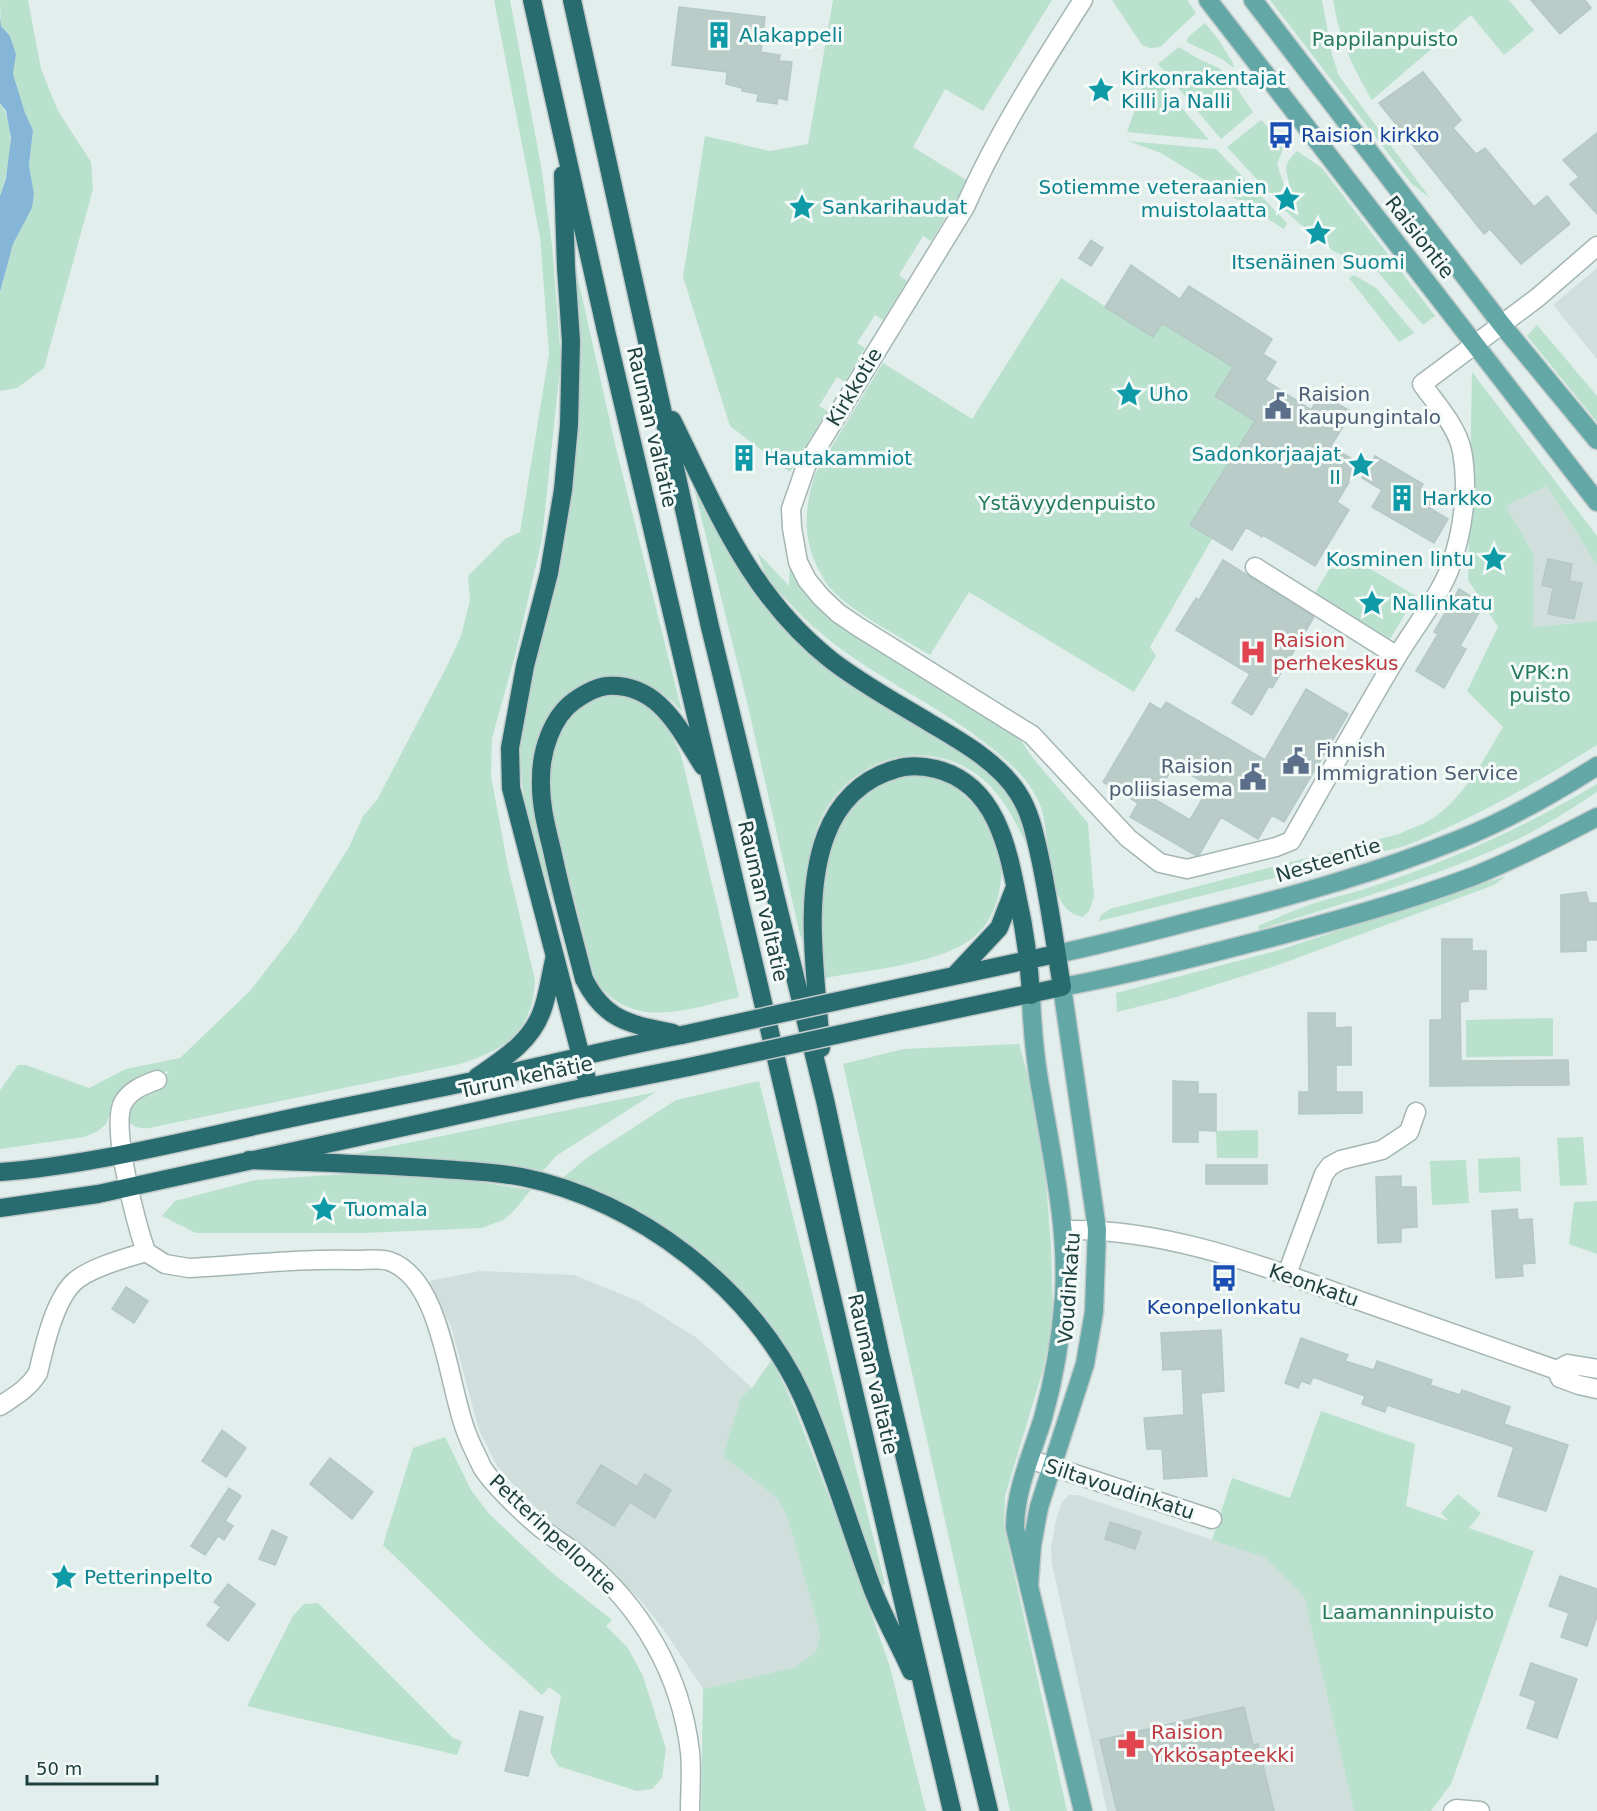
<svg xmlns="http://www.w3.org/2000/svg" width="1597" height="1811" font-family="'DejaVu Sans',sans-serif">
	<rect width="100%" height="100%" fill="#e2eeeb"/>
	<path fill="#d0dedc" d="M1597,268V359L1553,305Z
		M1547,486L1597,565V621L1533,627L1534,555L1506,506Z
		M480,1271L574,1275L638,1301L697,1338L752,1388L741,1397L723,1456L776,1497L787,1516L820,1633L816,1652L795,1667L703,1689L664,1630L641,1601L597,1557L555,1526L525,1497L497,1466L479,1430L451,1326L429,1281Z
		M1069,1495H1078L1264,1557L1304,1596L1354,1811H1107L1052,1564L1051,1549L1056,1520L1062,1502Z"/>
	<path fill="#b9e1ce" d="M0,0H28L41,69L58,111L91,162L93,189L44,368L17,388L0,391V292L13,243L32,208L34,194L29,165L33,130L25,114L13,74L16,54L10,36L1,26Z
		M494,0H510L541,166L552,245L561,359L542,539L515,656L492,738L491,776L508,867L535,980C533,1030 506,1050 460,1064L149,1128C140,1129 134,1127 127,1121L130,1106L138,1099L152,1094L169,1071L150,1076L115,1101L106,1124L98,1131L84,1137L0,1149V1090L18,1065H26L89,1088L126,1069L180,1058L250,991L296,932L349,847L363,816L377,800L447,666L461,636L470,600L468,576L505,539L520,532L549,354L540,237Z
		M833,0H1052L983,111L945,89L913,147L968,181L931,241L923,236L899,275L907,281L883,320L875,315L857,343L865,348L845,382L837,377L819,406L827,411L790,472L730,426L683,277L705,136L770,151L808,144Z
		M1112,0H1187L1196,13L1160,47L1150,48L1142,45Z
		M1270,0H1322L1332,55L1339,76L1430,198L1411,183Z
		M1333,0H1509L1534,30L1504,55L1471,15L1372,100C1351,64 1340,41 1333,0Z
		M1205,23L1218,39L1233,63L1234,68L1222,59L1187,42L1188,37Z
		M1179,47L1199,59L1219,68L1227,74L1253,112L1221,139L1158,64Z
		M1149,69L1209,140L1127,132Z
		M0,103C18,129 9,168 0,196Z
		M1261,120L1285,144L1277,164L1284,185L1280,193L1275,199L1227,147Z
		M1128,141L1216,149L1287,223L1284,229L1161,153Z
		M1297,151L1322,168L1435,316L1423,325L1378,272L1335,252L1320,242L1281,207C1283,203 1287,197 1288,193C1293,173 1276,171 1297,151Z
		M574,261L615,444L682,712C672,699 661,692 646,685C590,658 542,706 532,760C525,802 546,861 556,903L554,904C541,860 523,814 521,768C518,694 554,611 565,537C569,504 574,471 577,438C581,379 576,320 574,261Z
		M1354,275L1376,288L1414,333L1399,342L1349,278Z
		M1061,278L1153,337L1162,323L1233,367L1215,396L1255,421L1191,525L1212,539L1150,647L1156,656L1134,692L969,592L930,655C899,636 854,614 830,588C826,584 823,577 820,572C802,540 804,509 815,474L883,363L972,419Z
		M1537,325L1597,396V422L1527,336Z
		M1472,372L1597,536V565L1547,486L1506,506L1534,555L1533,627L1597,621V745C1536,783 1473,819 1405,846L1099,921L1101,915L1110,909L1399,834C1411,828 1426,824 1436,816C1467,793 1484,759 1503,727L1467,691L1498,627L1468,580Z
		M692,480L724,545L760,598L986,766L1017,798L1029,850C1017,825 1006,800 985,781C929,732 847,757 819,823C805,856 807,909 804,945L800,935L747,702Z
		M1340,551L1416,596L1390,639L1314,595Z
		M757,552L789,586L790,560L800,587L814,602L1015,732L1032,757L1088,823L1094,897L1089,911L1083,917C1046,912 1050,843 1043,814C1038,794 1023,775 1008,762C941,700 848,671 788,601C781,594 772,586 767,577C763,569 760,560 757,552Z
		M603,695C611,695 620,694 628,696C654,701 671,732 681,755L739,997C688,1009 632,1032 595,980L549,799L550,754L563,724L581,703Z
		M911,774C917,774 924,774 929,775C959,782 992,820 999,849C1006,878 998,917 974,937C942,964 867,970 825,978C820,901 813,794 911,774Z
		M1597,784V792C1571,809 1545,826 1518,839C1435,878 1346,902 1259,930L1258,926C1275,919 1292,911 1309,905C1329,898 1351,894 1371,887C1449,861 1527,826 1597,784Z
		M1506,876L1494,885L1278,965L1173,998L1117,1012L1116,993L1276,951Z
		M1553,1018V1056L1466,1057V1020Z
		M1019,1044L1041,1121L1051,1245L1053,1319L1043,1370L1005,1496L1004,1527L1067,1811H1010L843,1064L903,1049Z
		M759,1081L885,1584L881,1586L867,1553L856,1512L827,1434L810,1395L783,1343L751,1304L719,1270L676,1237L560,1180L588,1157L676,1100Z
		M656,1092L556,1156L542,1172L480,1162L349,1155Z
		M1258,1130V1158H1217L1216,1131Z
		M1583,1137L1587,1185L1560,1186L1557,1138Z
		M1520,1157L1521,1191L1479,1193L1478,1159Z
		M1466,1160L1469,1203L1432,1205L1430,1161Z
		M377,1172L429,1174L531,1190L512,1213L503,1220L482,1228L363,1233H196L162,1216L175,1201L255,1180Z
		M1597,1201V1254L1569,1244L1574,1202Z
		M772,1359L795,1409L849,1549L890,1667L926,1811H701L703,1689L795,1667L816,1652L820,1633L787,1516L776,1497L723,1456L741,1397L752,1388Z
		M1321,1411L1415,1444L1406,1506L1449,1521L1441,1513L1458,1494L1481,1513L1469,1528L1534,1551L1451,1784L1431,1811H1354L1304,1596L1264,1557L1212,1540L1232,1478L1290,1498Z
		M445,1437L471,1490L489,1514L550,1571L612,1620L606,1626L628,1648L643,1676L666,1749L662,1778L652,1789L637,1791L558,1766L550,1752L561,1696L549,1687L542,1695L484,1643L383,1545L413,1448Z
		M318,1603L453,1738L462,1741L457,1755L247,1706L293,1616L304,1604Z"/>
	<path fill="#85b6d7" d="M0,16L1,26L10,36L16,54L13,74L25,113L33,130L29,165L34,194L32,208L13,244L0,292V196L6,178L11,138L6,111L0,103Z"/>
	<path fill="#baccc8" stroke="#b4c8c5" stroke-width="1.5" fill-rule="evenodd" d="M1531,0H1585L1591,8L1560,34Z
		M679,7L765,17L761,52L780,55L779,61L792,62L787,100L778,98L777,104L757,101L758,94L742,91V88L726,84L727,72L672,65Z
		M1423,72L1461,120L1453,128L1476,154L1485,148L1534,207L1547,196L1570,224L1521,264L1490,229L1484,234L1379,103Z
		M1597,133V214L1570,184L1579,177L1563,160Z
		M1091,240L1103,248L1091,266L1079,258Z
		M1131,265L1180,299L1189,286L1272,339L1263,354L1276,362L1265,380L1311,410L1321,394L1352,412L1331,446L1360,464L1337,502L1349,510L1315,566L1263,535L1262,537L1246,527L1232,550L1190,525L1255,421L1215,396L1233,367L1162,323L1153,337L1105,307Z
		M1375,456L1423,484L1420,490L1426,493L1424,496L1432,500L1428,507L1448,519L1434,543L1372,507L1382,490L1362,478Z
		M1548,559L1572,564L1569,581L1582,583L1574,619L1548,614L1553,588L1542,585Z
		M1223,560L1314,617L1272,688L1269,686L1252,715L1232,703L1250,674L1176,630L1196,598L1199,600Z
		M1459,589L1484,604L1460,646L1466,649L1444,688L1416,671L1438,634L1434,632Z
		M1306,689L1348,714L1284,822L1272,815L1258,839L1221,817L1199,855H1195L1130,817L1138,803L1103,782L1150,703L1161,710L1166,702L1265,760ZM1174,765L1210,786L1190,820L1154,799Z
		M1586,892L1589,903H1597V940H1586V951L1561,952V895Z
		M1442,939H1472V951H1486V989H1468V1001L1460,1002L1461,1061L1568,1060L1569,1085L1430,1086V1020H1442Z
		M1308,1013H1335V1028L1351,1027V1065H1336V1092H1362V1113L1299,1114V1092H1309Z
		M1173,1081L1198,1082V1094H1216V1131L1198,1130V1142H1173Z
		M1206,1165H1267V1184H1206Z
		M1401,1176V1187H1416L1417,1227L1401,1228V1242L1378,1243L1376,1177Z
		M1517,1209L1518,1220L1532,1219L1535,1263L1522,1264L1523,1276L1496,1278L1492,1211Z
		M126,1287L148,1301L134,1323L112,1309Z
		M1221,1330L1224,1391L1201,1393L1207,1476L1164,1479L1162,1449H1147L1144,1418L1184,1415L1182,1369L1163,1370L1161,1333Z
		M1301,1338L1348,1355L1345,1361L1374,1370L1377,1361L1432,1380L1430,1385L1460,1395L1462,1390L1510,1407L1504,1424L1568,1445L1546,1511L1498,1496L1514,1447L1387,1405L1385,1412L1362,1404L1365,1396L1313,1377L1310,1384L1301,1381L1298,1388L1285,1383Z
		M222,1430L246,1448L226,1477L202,1461Z
		M330,1458L373,1492L352,1519L310,1484Z
		M601,1465L637,1487L645,1474L671,1490L655,1518L630,1502L614,1526L577,1503Z
		M229,1488L241,1496L225,1521L233,1526L224,1540L218,1536L205,1555L191,1546Z
		M1110,1522L1141,1532L1135,1549L1105,1539Z
		M272,1530L287,1537L275,1565L259,1559Z
		M1560,1576L1597,1589V1616L1587,1646L1561,1637L1569,1613L1549,1606Z
		M228,1584L255,1604L228,1641L207,1625L221,1607L214,1602Z
		M1531,1663L1577,1679L1557,1738L1527,1728L1536,1701L1520,1695Z
		M1244,1707L1253,1745L1258,1744L1274,1811H1117L1100,1740Z
		M520,1711L543,1717L528,1776L505,1771Z"/>
	<g fill="none" stroke-linecap="round" stroke-linejoin="round">
		<defs>
			<path id="minor" d="M1083,0C1040,67 997,134 965,207L806,466L791,509L792,528L798,562L807,580L821,597L838,613L857,626L1032,735L1128,838L1160,863L1187,869L1276,847L1291,841C1326,780 1360,718 1396,658C1412,631 1439,597 1450,568C1463,532 1469,488 1462,451C1457,426 1436,404 1422,384L1537,298L1597,246
				M1255,567L1397,656
				M1064,1230C1163,1228 1254,1263 1346,1296C1417,1321 1487,1346 1557,1370L1568,1364L1597,1369
				M146,1252L165,1264L189,1268C245,1265 302,1258 357,1260C366,1260 380,1258 389,1261C443,1279 448,1389 467,1434C471,1445 477,1456 482,1467C492,1484 526,1516 542,1529C555,1539 570,1548 582,1558C642,1607 681,1675 690,1752C692,1771 690,1792 690,1811
				M146,1252C137,1226 110,1126 123,1103C130,1090 144,1085 157,1080
				M1287,1274L1324,1174L1330,1166L1341,1160L1382,1150L1409,1132L1416,1112
				M1557,1370L1560,1378L1579,1385L1597,1389
				M0,1406C15,1396 28,1389 38,1373C44,1347 54,1302 73,1283C88,1268 126,1258 146,1252
				M1029,1459L1212,1519
				M1453,1811L1456,1809L1480,1811"/>
			<path id="major" d="M1208,0L1597,502
				M1253,0L1502,325L1597,440
				M1056,954C1109,943 1160,929 1212,916C1296,895 1379,872 1460,839C1508,820 1553,794 1597,766
				M1031,995C1032,1031 1036,1067 1043,1103C1054,1168 1068,1231 1064,1297C1061,1338 1054,1379 1043,1418C1032,1454 1015,1490 1015,1528L1083,1811
				M1029,1586L1032,1545L1039,1507L1085,1364L1094,1312L1097,1229L1062,987C1132,974 1201,956 1270,938C1338,920 1408,901 1474,876C1516,859 1557,838 1597,817"/>
			<path id="highway" d="M532,0L606,331L952,1811
				M572,0L710,627L825,1100L880,1353L989,1811
				M563,175L566,267L571,341L569,425L563,490L549,573L525,666L510,748L511,788L589,1087
				M672,420C717,510 749,595 831,660C862,684 897,703 930,723C962,742 998,762 1018,793C1031,813 1035,836 1040,858C1049,900 1055,944 1062,987L891,1023
				M955,975L999,928L1015,887
				M884,991L1056,954
				M673,1033C630,1024 605,1021 584,979C573,936 561,893 552,850C546,826 540,803 541,778C541,751 552,717 574,701C584,694 595,687 607,686C659,683 679,729 703,766
				M821,1048C817,983 802,898 826,835C838,803 862,778 896,769C909,765 923,766 936,769C996,784 1008,848 1018,900C1025,931 1029,962 1031,995
				M477,1077C503,1059 531,1042 542,1011C548,995 550,977 554,960
				M249,1160C314,1162 378,1164 442,1169C469,1171 496,1172 522,1177C637,1200 753,1288 802,1396C830,1459 849,1526 873,1590C884,1618 899,1644 911,1671
				M0,1172C91,1165 184,1141 273,1122C340,1107 407,1095 473,1081C543,1066 612,1048 682,1035
				M0,1208L98,1194L573,1090L689,1067"/>
		</defs>
		<use href="#minor" stroke="#a4b6b4" stroke-width="21"/>
		<use href="#major" stroke="#c1caca" stroke-width="21"/>
		<use href="#highway" stroke="#c1caca" stroke-width="21"/>
		<use href="#minor" stroke="#fff" stroke-width="18"/>
		<use href="#major" stroke="#63a7a7" stroke-width="18"/>
		<use href="#highway" stroke="#296c6f" stroke-width="18"/>
		<defs>
			<path id="highway-bridge" d="M682,1035L884,991
				M689,1067L891,1023"/>
		</defs>
		<use href="#highway-bridge" stroke="#c1caca" stroke-width="21" stroke-linecap="butt"/>
		<use href="#highway-bridge" stroke="#296c6f" stroke-width="18"/>
	</g>
	<defs>
		<symbol id="building-bare" viewBox="-9 -9 18 18"><path d="M-4-6H4V6H1V3H-1V6H-4ZM-2.5-4.3h1.7v1.8h-1.7ZM.8-4.3h1.7v1.8H.8ZM-2.5-1h1.7V.8h-1.7ZM.8-1h1.7V.8H.8Z" fill="#0f9aa8" stroke="#f3faf8" stroke-width="2.5" paint-order="stroke"/></symbol>
		<symbol id="sight-bare" viewBox="-9 -9 18 18"><path d="M0-6L1.8-2.2L6-1.7L2.9 1.2L3.7 5.4L0 3.3L-3.7 5.4L-2.9 1.2L-6-1.7L-1.8-2.2Z" fill="#0f9aa8" stroke="#f3faf8" stroke-width="2.5" paint-order="stroke"/></symbol>
		<symbol id="bus-bare" viewBox="-9 -9 18 18"><path d="M-5-6H5V4H4V6H2V4H-2V6H-4V4H-5ZM-3.5-4V0h7V-4ZM-3.5 1.2v1.5H-2V1.2ZM2 1.2v1.5H3.5V1.2Z" fill="#1a4fb4" stroke="#f3faf8" stroke-width="2.5" paint-order="stroke"/></symbol>
		<symbol id="civic-bare" viewBox="-9 -9 18 18"><path d="M-.6-6.5H3V-4.5H.6V-3L4-1V1h2V6H-6V1h2V-1L-.6-3ZM-1.2 2.5V6h2.4V2.5Z" fill="#5c6f8a" stroke="#f3faf8" stroke-width="2.5" paint-order="stroke"/></symbol>
		<symbol id="hospital-bare" viewBox="-9 -9 18 18"><path d="M-5-5h3v3.5h4V-5h3V5h-3V1.5h-4V5h-3Z" fill="#e0444e" stroke="#f3faf8" stroke-width="2.5" paint-order="stroke"/></symbol>
		<symbol id="pharmacy-bare" viewBox="-9 -9 18 18"><path d="M-2-6h4v4h4v4h-4v4h-4v-4h-4v-4h4Z" fill="#e0444e" stroke="#f3faf8" stroke-width="2.5" paint-order="stroke"/></symbol>
	</defs>
	<g fill-rule="evenodd">
		<use href="#building-bare" x="700" y="16" width="38" height="38"/>
		<use href="#sight-bare" x="1082" y="71" width="38" height="38"/>
		<use href="#bus-bare" x="1262" y="116" width="38" height="38"/>
		<use href="#sight-bare" x="1268" y="180" width="38" height="38"/>
		<use href="#sight-bare" x="783" y="188" width="38" height="38"/>
		<use href="#sight-bare" x="1299" y="214" width="38" height="38"/>
		<use href="#sight-bare" x="1110" y="375" width="38" height="38"/>
		<use href="#civic-bare" x="1259" y="387" width="38" height="38"/>
		<use href="#building-bare" x="725" y="439" width="38" height="38"/>
		<use href="#sight-bare" x="1342" y="446" width="38" height="38"/>
		<use href="#building-bare" x="1383" y="479" width="38" height="38"/>
		<use href="#sight-bare" x="1475" y="540" width="38" height="38"/>
		<use href="#sight-bare" x="1353" y="584" width="38" height="38"/>
		<use href="#hospital-bare" x="1234" y="633" width="38" height="38"/>
		<use href="#civic-bare" x="1277" y="742" width="38" height="38"/>
		<use href="#civic-bare" x="1234" y="758" width="38" height="38"/>
		<use href="#sight-bare" x="305" y="1190" width="38" height="38"/>
		<use href="#bus-bare" x="1205" y="1259" width="38" height="38"/>
		<use href="#sight-bare" x="45" y="1558" width="38" height="38"/>
		<use href="#pharmacy-bare" x="1112" y="1725" width="38" height="38"/>
	</g>
	<g text-anchor="middle" dominant-baseline="central" stroke-width="6" stroke-linejoin="round" paint-order="stroke">
		<g font-size="20" fill="#0d838f" stroke="#f3faf8" text-anchor="start">
			<text x="739" y="35">Alakappeli</text>
			<text x="1121" y="78">Kirkonrakentajat<tspan x="1121" dy="23">Killi ja Nalli</tspan></text>
			<text x="1267" y="187" text-anchor="end">Sotiemme veteraanien<tspan x="1267" dy="23">muistolaatta</tspan></text>
			<text x="822" y="207">Sankarihaudat</text>
			<text x="1318" y="262" text-anchor="middle">Itsenäinen Suomi</text>
			<text x="1149" y="394">Uho</text>
			<text x="1341" y="454" text-anchor="end">Sadonkorjaajat<tspan x="1341" dy="23">II</tspan></text>
			<text x="764" y="458">Hautakammiot</text>
			<text x="1422" y="498">Harkko</text>
			<text x="1474" y="559" text-anchor="end">Kosminen lintu</text>
			<text x="1392" y="603">Nallinkatu</text>
			<text x="344" y="1209">Tuomala</text>
			<text x="84" y="1577">Petterinpelto</text>
		</g>
		<g font-size="20" fill="#277b5d" stroke="#f3faf8">
			<text x="1385" y="39">Pappilanpuisto</text>
			<text x="1067" y="503">Ystävyydenpuisto</text>
			<text x="1540" y="672">VPK:n<tspan x="1540" dy="23">puisto</tspan></text>
			<text x="1408" y="1612">Laamanninpuisto</text>
		</g>
		<g font-size="20" fill="#164399" stroke="#f3faf8" text-anchor="start">
			<text x="1301" y="135">Raision kirkko</text>
			<text x="1224" y="1307" text-anchor="middle">Keonpellonkatu</text>
		</g>
		<g font-size="20" fill="#204040" stroke="#f3faf8">
			<text transform="translate(1420 237) rotate(52)">Raisiontie</text>
			<text transform="translate(854 387) rotate(-59)">Kirkkotie</text>
			<text transform="translate(652 427) rotate(77)">Rauman valtatie</text>
			<text transform="translate(1328 860) rotate(-17)">Nesteentie</text>
			<text transform="translate(763 901) rotate(77)">Rauman valtatie</text>
			<text transform="translate(526 1077) rotate(-12)">Turun kehätie</text>
			<text transform="translate(1314 1285) rotate(19)">Keonkatu</text>
			<text transform="translate(1069 1288) rotate(-86)">Voudinkatu</text>
			<text transform="translate(873 1374) rotate(77)">Rauman valtatie</text>
			<text transform="translate(1120 1489) rotate(18)">Siltavoudinkatu</text>
			<text transform="translate(553 1534) rotate(43)">Petterinpellontie</text>
		</g>
		<g font-size="20" fill="#4e5e75" stroke="#f3faf8" text-anchor="start">
			<text x="1298" y="394">Raision<tspan x="1298" dy="23">kaupungintalo</tspan></text>
			<text x="1316" y="750">Finnish<tspan x="1316" dy="23">Immigration Service</tspan></text>
			<text x="1233" y="766" text-anchor="end">Raision<tspan x="1233" dy="23">poliisiasema</tspan></text>
		</g>
		<g font-size="20" fill="#be3a42" stroke="#f3faf8" text-anchor="start">
			<text x="1273" y="640">Raision<tspan x="1273" dy="23">perhekeskus</tspan></text>
			<text x="1151" y="1732">Raision<tspan x="1151" dy="23">Ykkösapteekki</tspan></text>
		</g>
	</g>
	<path d="M27 1775v9h130v-9" fill="none" stroke="#204040" stroke-width="3"/>
	<text x="36" y="1775" font-size="18" fill="#204040" stroke="#f3faf8" stroke-width="4.5" paint-order="stroke">50 m</text>
</svg>
